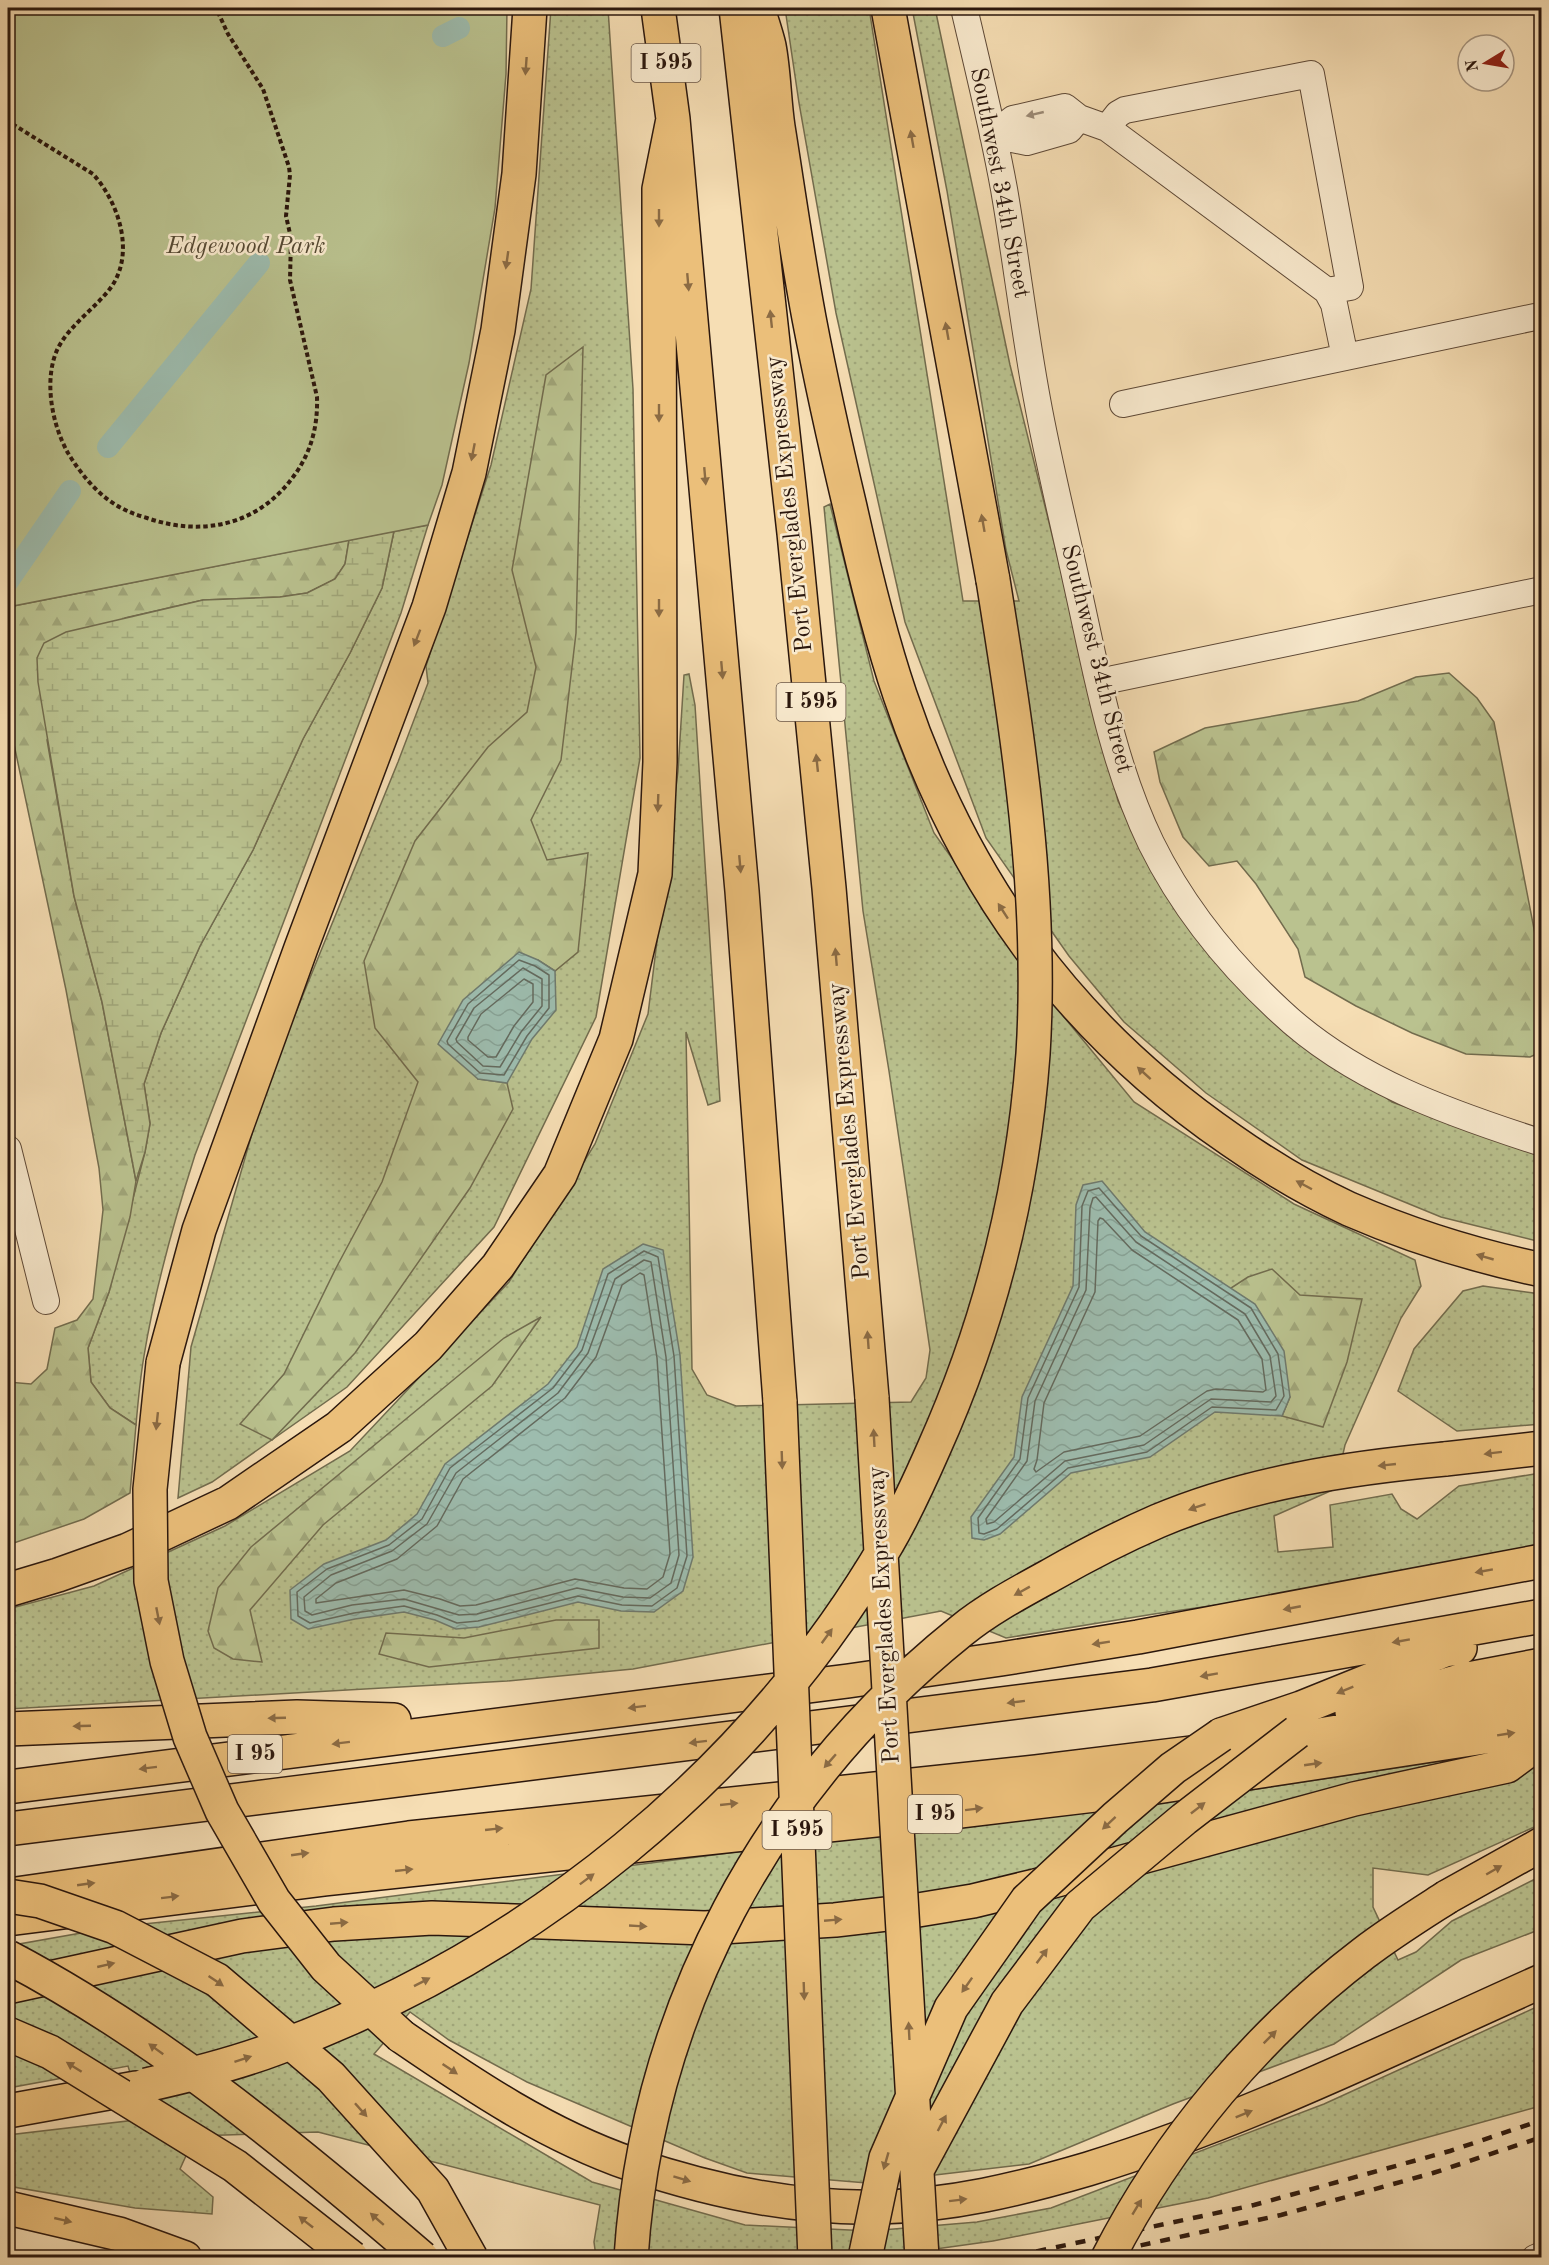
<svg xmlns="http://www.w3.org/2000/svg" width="1549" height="2265" font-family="'Old Standard TT',serif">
	<defs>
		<pattern id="grass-dots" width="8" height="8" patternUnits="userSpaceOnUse" patternTransform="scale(1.5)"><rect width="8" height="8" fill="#bac28f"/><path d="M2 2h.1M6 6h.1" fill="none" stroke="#a0a67a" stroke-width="1.8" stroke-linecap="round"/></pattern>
		<pattern id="forest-firs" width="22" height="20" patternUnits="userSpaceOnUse" patternTransform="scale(1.5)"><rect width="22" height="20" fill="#bac28f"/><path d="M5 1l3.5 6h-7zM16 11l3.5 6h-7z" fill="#a0a67a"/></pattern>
		<pattern id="wetland-marsh" width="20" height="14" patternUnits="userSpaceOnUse" patternTransform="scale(1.5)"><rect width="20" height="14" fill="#bac28f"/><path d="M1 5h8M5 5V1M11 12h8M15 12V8" fill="none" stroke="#a0a67a"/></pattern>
		<pattern id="water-waves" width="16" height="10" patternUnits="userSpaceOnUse" patternTransform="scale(1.5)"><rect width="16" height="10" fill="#9dbcae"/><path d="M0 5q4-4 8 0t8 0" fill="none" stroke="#87a194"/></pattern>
	</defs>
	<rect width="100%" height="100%" fill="#f6deb4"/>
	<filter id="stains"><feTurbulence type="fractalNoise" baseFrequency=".00333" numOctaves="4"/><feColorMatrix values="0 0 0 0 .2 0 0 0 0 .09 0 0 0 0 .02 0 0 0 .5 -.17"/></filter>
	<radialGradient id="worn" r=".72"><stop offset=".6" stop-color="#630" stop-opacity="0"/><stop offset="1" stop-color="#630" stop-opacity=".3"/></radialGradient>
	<path fill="url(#grass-dots)" stroke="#726c4e" stroke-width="1.5" d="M551,8H608L633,389L640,758L596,1017L494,1227L347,1387L212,1482L178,1498L191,1347L265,1088L398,762L428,683L426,666L491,465L531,289Z
		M785,8H869L963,601H1019L1006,550L947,191L912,8H935L1010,365L1118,801L1166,896L1251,999L1392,1102L1541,1156V1242L1441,1217L1302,1160L1206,1093L1124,1022L1069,956L986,838L905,622L836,313L799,103Z
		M830,504L874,681L934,833L1064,1017L1134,1102L1294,1204L1415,1260L1421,1286L1401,1318L1345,1445L1335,1489L1274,1516L1278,1552L1333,1547L1330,1505L1392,1494L1401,1509L1417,1519L1459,1486L1541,1473V1556L1480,1567L1154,1614L1006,1638L941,1611L633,1669L507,1681L8,1709V1609L94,1586L225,1526L350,1451L509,1282L595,1144L648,1014L678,771L684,675L689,674L695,705L720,1101L708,1105L686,1032L692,1369L707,1395L736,1406L911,1402L926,1378L930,1350L889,1071L863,911L824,507Z
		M428,525L401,613L195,1155C174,1221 155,1288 144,1356C140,1379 138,1402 136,1425L110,1408L91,1382L88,1348L109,1292L145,1152L150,1123L144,1084L161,1033L200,946L253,850L303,739L350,653L382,588L394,531Z
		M1483,1286L1541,1294V1424L1457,1431L1398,1391L1414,1349L1463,1291Z
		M1541,1746V1824L1428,1875L1373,1868V1907L1398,1960L1416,1952L1452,1921L1541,1876V1929L1461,1960L1334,2044L1173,2104L1029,2164L867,2183L747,2173L705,2158L527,2082L449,2040L410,2012L374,2054L592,2182L745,2225L870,2231L977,2222L1051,2208L1324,2104L1541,2005V2105L1537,2107L1208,2198L993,2241L878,2257H596L594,2242L600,2205L318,2132L195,2136L180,2169L213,2197L212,2214L135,2208L8,2186V2135L144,2119L128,2066L8,2088V1946L115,1927L316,1906L986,1820L1237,1792Z"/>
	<path fill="url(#forest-firs)" stroke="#726c4e" stroke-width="1.5" d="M583,347L576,633L561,760L531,820L547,860L588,853L578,952L555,971L538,960L478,1079L507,1083L513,1109L470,1188L355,1353L272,1440L240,1424L284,1374L336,1268L382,1182L418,1082L375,1028L364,961L415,841L488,747L527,712L536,667L512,570L546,375Z
		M349,540L345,564L335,579L307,593L280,597L203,600L125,618L47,740L74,896L102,1002L136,1181L130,1217L109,1292L88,1348L91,1382L110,1408L136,1425L130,1493L84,1519L8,1545V1382L31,1384L47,1369L55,1328L77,1320L93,1299L103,1210L99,1168L66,990L8,716V607Z
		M1449,673L1477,698L1494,722L1541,965V1052L1530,1057L1466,1054L1412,1033L1356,1006L1305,977L1298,949L1256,884L1237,861L1209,866L1183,837L1160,782L1154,752L1205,728L1358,701L1416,677Z
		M1272,1269L1300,1295L1362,1299L1347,1362L1323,1427L1282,1416L1290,1397L1231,1288L1248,1277Z
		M541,1317L492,1386L323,1525L250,1610L262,1662L233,1659L214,1648L208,1631L218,1588L251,1547L504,1338Z
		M556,1620H599V1648L429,1667L379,1654L386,1633L464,1638Z"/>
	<path fill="url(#wetland-marsh)" stroke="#726c4e" stroke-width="1.5" d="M394,531L382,588L350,653L303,739L253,850L200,946L161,1033L144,1084L150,1124L145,1152L136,1181L102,1002L74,896L38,682L37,658L44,643L66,632L203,600L280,597L307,593L335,579L345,564L349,540Z"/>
	<path fill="#bac28f" stroke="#726c4e" stroke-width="1.5" d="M8,8H507L506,74L495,208L469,363L442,485L428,525L8,607Z"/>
	<path fill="url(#water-waves)" stroke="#6f7a6e" stroke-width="1.5" d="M519,952L538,960L555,971L556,1010L532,1039L507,1083L478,1079L438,1044L463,1000Z
		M1102,1181L1145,1232L1255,1304L1284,1351L1290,1397L1282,1416L1215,1412L1150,1457L1071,1473L1000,1534L984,1540L972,1538L971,1517L1014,1457L1022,1397L1073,1286L1076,1205L1083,1185Z
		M643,1244L663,1250L680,1355L693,1557L683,1591L654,1612L621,1611L578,1602L479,1627L456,1629L435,1620L404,1612L355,1619L308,1629L291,1619L290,1590L324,1564L386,1540L417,1514L445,1464L548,1384L577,1347L603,1269Z"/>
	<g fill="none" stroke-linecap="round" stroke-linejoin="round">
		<path stroke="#646a5e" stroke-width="1.5" d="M519,960L535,966L549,975V1008L527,1036L504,1075L480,1073L448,1044L447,1041L468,1004Z
			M523,968L542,979V1006L521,1032L500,1067L483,1066L457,1042L456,1039L474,1008Z
			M524,979L533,984V1002L514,1026L496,1057H488L468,1040V1037L481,1014Z
			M1099,1188L1141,1236L1251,1308L1278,1354L1284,1396L1276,1410L1212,1407L1147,1452L1068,1468L997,1529L984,1534L979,1533L978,1518L1020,1459L1028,1398L1079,1287L1082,1206L1088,1191Z
			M1096,1197L1136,1242L1245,1314L1270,1356L1276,1396L1271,1402L1211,1399L1144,1445L1065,1461L994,1522L987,1524L986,1519L1027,1461L1035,1401L1086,1290L1090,1208L1093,1198Z
			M1100,1218L1103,1219L1132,1250L1238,1320L1262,1359L1266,1390L1263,1392L1216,1389L1207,1391L1140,1436L1064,1452L1036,1472L1034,1469L1037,1460L1044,1403L1095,1292L1098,1221Z
			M644,1251L658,1257L674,1356L687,1556L677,1588L652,1606L622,1605L578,1596L478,1621L457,1623L437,1615L404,1606L354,1613L310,1623L298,1616L297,1592L327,1569L389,1545L422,1519L450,1468L553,1388L582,1350L608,1274Z
			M644,1260L651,1262L666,1357L679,1555L671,1583L650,1598L623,1597L577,1588L477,1614L459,1615L404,1599L352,1605L312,1615L305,1611L304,1597L331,1575L392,1551L427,1524L456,1473L558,1393L588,1353L615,1279Z
			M640,1273L644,1275L657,1358L670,1554L663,1577L647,1589L624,1588L575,1579L476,1605L460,1606L440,1599L404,1590L316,1603V1599L336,1583L397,1559L437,1526L463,1479L565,1398L596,1357L622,1285Z"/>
		<path stroke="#9dbcae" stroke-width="22" d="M443,36L459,28
			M108,447L259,263
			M8,581L70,491"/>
		<defs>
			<path id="minor" d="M964,8C978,68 993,128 1004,189C1016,258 1024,329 1037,399C1048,460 1063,520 1076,580C1096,669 1111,760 1151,843C1182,906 1229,964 1280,1011C1353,1080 1449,1113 1542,1143
				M1107,128L1118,114L1125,110L1311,74L1350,287L1327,291
				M993,135L1013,119L1065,107L1079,118L1107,128L1327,291L1334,304L1345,357
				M993,135L1027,142L1069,130L1079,118
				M1123,404L1535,317
				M1099,682L1542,590
				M8,1149L46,1301
				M1535,2258L1542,2255"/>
			<path id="highway" d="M658,8L673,119L742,891L780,1402
				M736,8L794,533L829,888L872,1398
				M758,8C761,20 766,33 769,46C774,72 774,100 778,127C788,190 797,254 809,318C821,381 835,444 850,507C864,570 879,633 900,695C963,882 1068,1028 1231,1140C1268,1166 1308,1190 1349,1209C1411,1236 1476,1256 1542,1270
				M888,8L993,580
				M163,1363L199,1230L301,948L429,607L469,473L498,330L519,174L530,8
				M1445,1459L1542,1448
				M8,1590L58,1575L128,1550L228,1503L339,1427L428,1346L498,1266L560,1175L616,1039L655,874L660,762L659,189L673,119
				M1352,1712L1463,1680L1542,1665
				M8,1729L297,1717L394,1720
				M1221,1735L1301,1708L1445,1650L1460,1648
				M8,1787L848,1681L1001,1659L1138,1637L1542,1561
				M8,1829L1152,1685L1542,1616
				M9,1895L409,1838L1036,1772L1265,1744L1542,1698
				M1447,1897L1542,1844
				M8,1919L325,1879L960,1811L1137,1790L1542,1728
				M8,1987L242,1936L334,1924L432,1918L705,1928L835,1920L912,1911L973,1901L1035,1886L1354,1799L1507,1766L1542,1740
				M401,2036C474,2086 547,2135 631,2164C711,2191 794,2209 878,2207C950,2206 1020,2189 1088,2169C1245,2121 1392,2048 1542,1981
				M8,2111L136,2088
				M8,2208L119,2234L185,2258"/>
		</defs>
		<use href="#minor" stroke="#5e4937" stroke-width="28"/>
		<use href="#highway" stroke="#2b170d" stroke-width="36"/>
		<path stroke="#2b170d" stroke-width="4" stroke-dasharray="4.5 3" stroke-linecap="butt" d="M8,118L14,125L93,174C120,204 136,256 109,290C93,310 70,325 58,348C43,379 52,425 68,453C79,471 93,489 110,501C121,509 133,514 147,518C199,536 254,527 290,481C310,456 318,429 317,397L290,280L291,238L286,216L290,175L289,167L263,89L228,34L216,8"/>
		<use href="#minor" stroke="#f9eace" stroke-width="26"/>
		<use href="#highway" stroke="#ebbf7a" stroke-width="33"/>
		<path stroke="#2b170d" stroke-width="4.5" stroke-dasharray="10 10" stroke-linecap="butt" d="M997,2258L1024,2254L1254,2205L1450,2151L1542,2120
			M1082,2258L1281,2215L1433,2173L1542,2137"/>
		<defs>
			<path id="highway-bridge" d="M163,1363L150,1489L151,1581L167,1661L190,1737L222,1811L274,1901L326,1967L401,2036
				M872,1398L922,2258
				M780,1402L815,2258
				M8,1896L40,1901L115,1927L217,1980L331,2077L433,2190L471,2258
				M8,1957C158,2036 293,2147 422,2258
				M8,2034L50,2052L235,2166L352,2258
				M146,2085C191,2075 235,2064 277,2048C529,1955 751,1776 887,1544C905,1513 920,1480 934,1448C990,1323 1023,1191 1033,1054C1043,895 1018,737 993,580
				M917,2170L1007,2003L1080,1906L1184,1819L1297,1732
				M631,2258C647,2009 767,1787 961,1631C988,1609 1020,1592 1051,1575C1086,1555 1121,1537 1158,1521C1248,1483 1348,1468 1445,1459
				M865,2258L886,2158L951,2008L1027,1900L1115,1818L1173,1768L1221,1735
				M1108,2258C1168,2140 1259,2033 1364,1953C1390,1933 1419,1915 1447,1897"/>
		</defs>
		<use href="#highway-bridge" stroke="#2b170d" stroke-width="36" stroke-linecap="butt"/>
		<use href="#highway-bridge" stroke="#ebbf7a" stroke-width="33"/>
	</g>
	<defs><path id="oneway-solid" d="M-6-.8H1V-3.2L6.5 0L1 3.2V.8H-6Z" transform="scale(1.5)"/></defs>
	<g fill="#8b6b44">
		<use href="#oneway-solid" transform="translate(526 66) rotate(94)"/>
		<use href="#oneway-solid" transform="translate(912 139) rotate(-100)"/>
		<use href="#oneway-solid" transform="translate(659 218) rotate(90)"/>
		<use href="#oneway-solid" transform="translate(507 260) rotate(98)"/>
		<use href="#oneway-solid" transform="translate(688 282) rotate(85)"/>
		<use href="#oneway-solid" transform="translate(771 319) rotate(-96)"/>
		<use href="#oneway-solid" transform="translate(947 331) rotate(-100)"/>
		<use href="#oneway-solid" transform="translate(659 413) rotate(90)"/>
		<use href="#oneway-solid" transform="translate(473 452) rotate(101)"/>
		<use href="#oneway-solid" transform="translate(705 476) rotate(85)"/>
		<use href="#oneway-solid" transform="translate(983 523) rotate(-100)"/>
		<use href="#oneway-solid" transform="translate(659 608) rotate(90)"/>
		<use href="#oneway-solid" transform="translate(417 638) rotate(111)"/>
		<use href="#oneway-solid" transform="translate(722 670) rotate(85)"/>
		<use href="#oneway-solid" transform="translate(817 763) rotate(-96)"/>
		<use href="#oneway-solid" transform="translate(658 803) rotate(92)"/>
		<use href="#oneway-solid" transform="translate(740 864) rotate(85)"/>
		<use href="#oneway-solid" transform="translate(1003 911) rotate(-123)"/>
		<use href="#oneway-solid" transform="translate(836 957) rotate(-95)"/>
		<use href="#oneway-solid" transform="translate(1144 1073) rotate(-138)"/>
		<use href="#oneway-solid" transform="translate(1304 1185) rotate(-152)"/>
		<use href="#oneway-solid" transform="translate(1485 1257) rotate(-164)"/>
		<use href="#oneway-solid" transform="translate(868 1340) rotate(-94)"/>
		<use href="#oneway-solid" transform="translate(157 1421) rotate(96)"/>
		<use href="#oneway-solid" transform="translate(874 1438) rotate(-93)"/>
		<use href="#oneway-solid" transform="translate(1493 1453) rotate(173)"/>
		<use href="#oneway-solid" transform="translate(782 1460) rotate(88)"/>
		<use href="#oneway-solid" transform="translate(1387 1465) rotate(174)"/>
		<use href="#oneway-solid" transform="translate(1197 1507) rotate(161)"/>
		<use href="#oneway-solid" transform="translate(1484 1571) rotate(170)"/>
		<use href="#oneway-solid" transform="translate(1022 1591) rotate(151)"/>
		<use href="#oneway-solid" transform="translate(1292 1608) rotate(169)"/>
		<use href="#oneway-solid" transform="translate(158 1616) rotate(79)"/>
		<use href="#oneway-solid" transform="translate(827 1636) rotate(-54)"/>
		<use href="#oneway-solid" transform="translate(1401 1641) rotate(170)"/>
		<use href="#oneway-solid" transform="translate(1101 1643) rotate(171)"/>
		<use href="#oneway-solid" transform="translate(1209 1675) rotate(170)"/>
		<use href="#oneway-solid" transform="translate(1345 1690) rotate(158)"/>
		<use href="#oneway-solid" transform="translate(1016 1702) rotate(173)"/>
		<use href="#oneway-solid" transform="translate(637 1707) rotate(173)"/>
		<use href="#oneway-solid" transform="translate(277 1718) rotate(178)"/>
		<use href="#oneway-solid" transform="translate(82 1726) rotate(178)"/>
		<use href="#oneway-solid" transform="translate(1506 1734) rotate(-9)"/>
		<use href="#oneway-solid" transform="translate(698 1742) rotate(173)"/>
		<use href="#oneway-solid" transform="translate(341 1743) rotate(173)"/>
		<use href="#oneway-solid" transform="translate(830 1761) rotate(131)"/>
		<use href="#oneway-solid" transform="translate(1313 1764) rotate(-8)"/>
		<use href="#oneway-solid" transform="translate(148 1768) rotate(173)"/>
		<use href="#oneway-solid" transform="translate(729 1804) rotate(-6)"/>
		<use href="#oneway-solid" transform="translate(1198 1808) rotate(-38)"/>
		<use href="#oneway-solid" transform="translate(974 1809) rotate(-7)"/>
		<use href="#oneway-solid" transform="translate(1109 1823) rotate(137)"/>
		<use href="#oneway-solid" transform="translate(494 1829) rotate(-6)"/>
		<use href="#oneway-solid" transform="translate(300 1854) rotate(-8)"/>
		<use href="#oneway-solid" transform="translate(404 1870) rotate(-6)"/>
		<use href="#oneway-solid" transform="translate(1494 1870) rotate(-30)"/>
		<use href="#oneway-solid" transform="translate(587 1879) rotate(-37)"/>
		<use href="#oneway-solid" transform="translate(86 1884) rotate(-8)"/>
		<use href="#oneway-solid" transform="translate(170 1897) rotate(-7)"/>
		<use href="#oneway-solid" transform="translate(833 1920) rotate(-5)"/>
		<use href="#oneway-solid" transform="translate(339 1923) rotate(-5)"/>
		<use href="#oneway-solid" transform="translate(638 1926) rotate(3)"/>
		<use href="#oneway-solid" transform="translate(1042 1956) rotate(-53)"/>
		<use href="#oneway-solid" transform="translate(106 1965) rotate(-13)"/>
		<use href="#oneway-solid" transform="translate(216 1981) rotate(34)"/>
		<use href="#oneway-solid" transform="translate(422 1982) rotate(-27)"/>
		<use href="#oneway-solid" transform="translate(967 1985) rotate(125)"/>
		<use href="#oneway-solid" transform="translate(804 1991) rotate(88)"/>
		<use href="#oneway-solid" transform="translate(909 2031) rotate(-93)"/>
		<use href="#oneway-solid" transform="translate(1270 2037) rotate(-45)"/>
		<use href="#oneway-solid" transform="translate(156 2049) rotate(-144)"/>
		<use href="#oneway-solid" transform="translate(243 2059) rotate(-18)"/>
		<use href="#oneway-solid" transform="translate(74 2067) rotate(-148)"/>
		<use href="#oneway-solid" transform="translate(450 2069) rotate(34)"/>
		<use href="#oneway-solid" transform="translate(361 2110) rotate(48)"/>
		<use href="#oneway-solid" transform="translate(1244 2114) rotate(-22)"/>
		<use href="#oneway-solid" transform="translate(942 2123) rotate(-62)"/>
		<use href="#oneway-solid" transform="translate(886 2161) rotate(106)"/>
		<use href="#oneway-solid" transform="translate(682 2179) rotate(17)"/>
		<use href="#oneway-solid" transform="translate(958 2200) rotate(-7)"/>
		<use href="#oneway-solid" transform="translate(1137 2207) rotate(-59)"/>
		<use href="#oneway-solid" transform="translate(377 2219) rotate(-139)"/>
		<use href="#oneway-solid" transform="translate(63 2220) rotate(13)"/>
		<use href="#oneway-solid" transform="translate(306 2222) rotate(-142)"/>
	</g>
	<use fill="#9c8b77" href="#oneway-solid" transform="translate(1035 114) rotate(167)"/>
	<g text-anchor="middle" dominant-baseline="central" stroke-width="5" stroke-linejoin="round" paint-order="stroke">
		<g fill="#f9eace" stroke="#695647" stroke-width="1.5">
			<rect x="631.5" y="44" width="69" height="38" rx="4.5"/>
			<rect x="776.5" y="683" width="69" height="38" rx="4.5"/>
			<rect x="228" y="1735" width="54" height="38" rx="4.5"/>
			<rect x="908" y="1795" width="54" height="38" rx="4.5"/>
			<rect x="762.5" y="1811" width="69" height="38" rx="4.5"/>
		</g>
		<g font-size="22" font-weight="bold" fill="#2b170d">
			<text x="666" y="63">I 595</text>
			<text x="811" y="702">I 595</text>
			<text x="255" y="1754">I 95</text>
			<text x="935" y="1814">I 95</text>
			<text x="797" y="1830">I 595</text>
		</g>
		<g font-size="24" fill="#2b170d" stroke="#f9eace">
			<text transform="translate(999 183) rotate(79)">Southwest 34th Street</text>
			<text transform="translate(790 504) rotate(-96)">Port Everglades Expressway</text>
			<text transform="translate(1096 659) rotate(76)">Southwest 34th Street</text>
			<text transform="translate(850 1131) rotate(-95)">Port Everglades Expressway</text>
			<text transform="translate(885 1615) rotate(-93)">Port Everglades Expressway</text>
		</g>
		<g font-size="24" font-style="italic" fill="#564a34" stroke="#f9eace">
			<text x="246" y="247">Edgewood Park</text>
		</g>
	</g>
	<rect width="1549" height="2265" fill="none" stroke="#f6deb4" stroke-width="30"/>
	<rect x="9" y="9" width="1531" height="2247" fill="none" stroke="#2b170d" stroke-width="3"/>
	<rect x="15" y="15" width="1519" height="2235" fill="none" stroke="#2b170d" stroke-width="1.5"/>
	<g transform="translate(1486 63) rotate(259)"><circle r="28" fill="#f9eace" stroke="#a79681" stroke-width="1.5"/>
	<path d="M0-4.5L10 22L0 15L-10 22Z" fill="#8f2418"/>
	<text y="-9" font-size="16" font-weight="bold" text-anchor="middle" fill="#2b170d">N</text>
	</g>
	<rect width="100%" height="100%" filter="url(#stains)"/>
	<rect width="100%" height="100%" fill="url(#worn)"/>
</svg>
